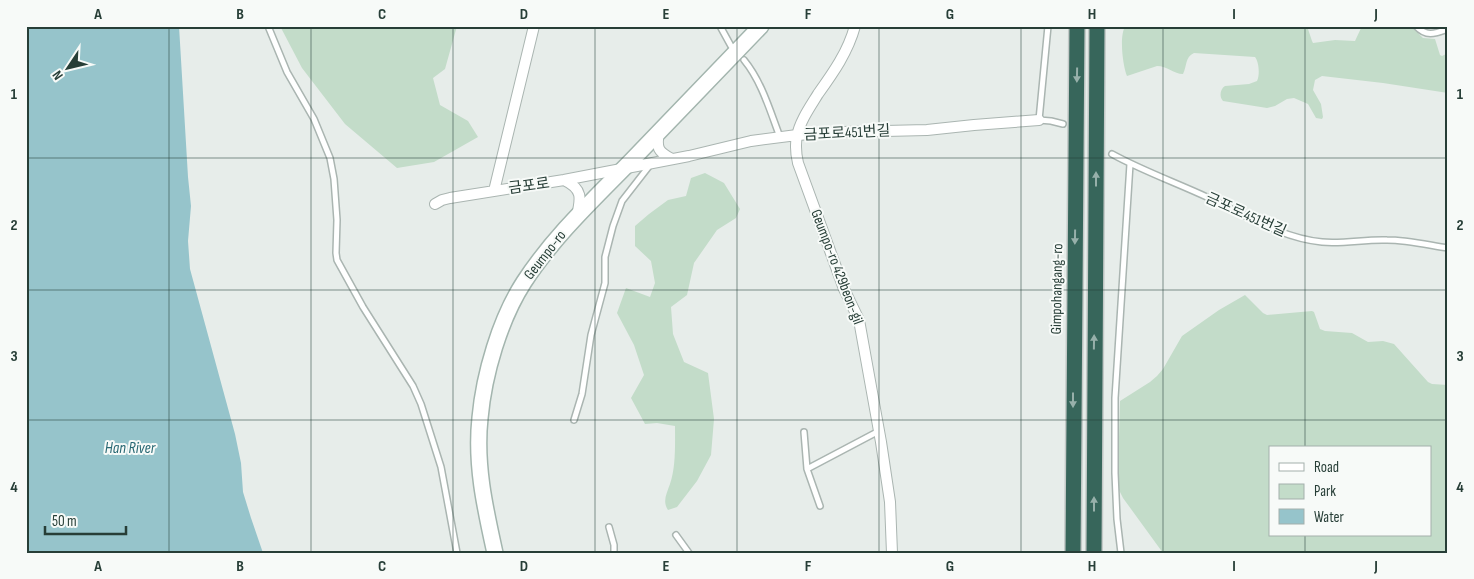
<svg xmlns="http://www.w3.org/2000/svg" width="1474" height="579" font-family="'Sofia Sans Condensed','Noto Sans KR',sans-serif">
	<rect width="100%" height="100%" fill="#e7edea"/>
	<path fill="#c3dcc9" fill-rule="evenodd" d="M280,26H457L445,69L433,78L440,105L468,121L478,137L434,162L397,168L345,124L302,68Z
		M1129,26H1307L1312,41L1313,43L1335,40L1355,41L1362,26H1411L1423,38L1435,39L1440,55L1442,56L1448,53V93L1383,83L1322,76L1315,80L1313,90L1321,104L1323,117L1322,119L1316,118L1308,104L1294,98L1287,99L1275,106L1267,108L1223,101C1219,97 1220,89 1225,86L1249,84L1257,81C1260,75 1259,62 1255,57L1194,53C1185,57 1187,66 1183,74C1174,74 1167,66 1157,66L1127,76C1123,67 1119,36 1125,27Z
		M705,173L724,183L740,209L736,218L717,230L694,263L687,295L671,307L673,334L684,362L708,373L714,419L711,455L697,481L677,507L668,510C662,501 667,493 670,484C676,467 675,444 675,426L657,423L645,424L631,398L644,375L634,345L617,313L626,288L650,297L655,283L651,261L635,246V226L649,214L668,200L686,196L691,178Z
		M1245,295L1263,313L1267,315L1312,311L1314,312L1320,329L1325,331L1352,333L1368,342L1383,341L1394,344L1428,382L1432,384L1448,385V553H1163L1123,498L1119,490L1118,473L1120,401L1150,382L1157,376L1163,369L1182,336L1219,310ZM1270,448H1430V535H1270Z"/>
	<path fill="#96c4cb" d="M26,26H179L188,177L191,206L188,241L190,269L235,434L241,463L243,492L251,518L263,553H26Z"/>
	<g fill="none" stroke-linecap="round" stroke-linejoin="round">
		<defs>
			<path id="lane" d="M268,26L287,72L314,119L330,158L334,179L337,220L336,253L337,260L363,307L413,386L421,404L441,467L457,553
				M720,26L731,46
				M1048,26L1039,120L1051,121L1063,124
				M1416,26C1426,37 1434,34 1448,29
				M744,60C762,82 770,111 780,137
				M1112,154C1143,171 1177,183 1209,198C1246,215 1281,238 1322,242C1344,244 1366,239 1387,240C1407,240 1428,245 1448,248
				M574,420L582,394L591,335L605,283V257L613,226L622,201L650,165
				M804,432L807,469L879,431
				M807,469L820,506
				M609,527L614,545V553
				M676,535L689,553
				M1121,553L1117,519L1115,473V398L1130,164"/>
			<path id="street" d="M855,26C848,52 833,73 818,94C810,107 800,121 797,136C795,145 796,154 798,163L844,289L859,320L881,442L890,502L892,553
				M659,132C656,148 658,152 672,159
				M564,180C583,189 581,198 577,216
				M494,191L534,26
				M435,204L442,200L450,198L564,180L689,156L751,141L797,135L843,132L927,130L974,125L1039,120"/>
			<path id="secondary" d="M495,553C485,508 475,464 480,418C484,374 500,319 524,282C554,236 594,199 632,160C675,115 718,71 761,26"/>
			<path id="highway" d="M1073,553L1077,26
				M1094,553L1097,26"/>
		</defs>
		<use href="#lane" stroke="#aab5b1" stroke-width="8"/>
		<use href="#street" stroke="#aab5b1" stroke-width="12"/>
		<use href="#secondary" stroke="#a3b5ae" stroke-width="18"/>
		<use href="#highway" stroke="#c3c9c7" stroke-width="18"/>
		<use href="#lane" stroke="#fff" stroke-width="5"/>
		<use href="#street" stroke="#fff" stroke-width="10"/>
		<use href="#secondary" stroke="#fff" stroke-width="15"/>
		<use href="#highway" stroke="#37665b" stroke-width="15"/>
	</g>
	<defs><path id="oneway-solid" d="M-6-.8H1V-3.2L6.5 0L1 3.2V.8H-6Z" transform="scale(1.25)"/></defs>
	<g fill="#97b0aa">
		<use href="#oneway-solid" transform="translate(1077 75) rotate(91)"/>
		<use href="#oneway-solid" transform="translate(1096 179) rotate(-90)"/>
		<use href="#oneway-solid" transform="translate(1075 237) rotate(91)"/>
		<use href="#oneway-solid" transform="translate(1094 342) rotate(-89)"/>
		<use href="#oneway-solid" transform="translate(1073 400) rotate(90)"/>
		<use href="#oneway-solid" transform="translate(1094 504) rotate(-90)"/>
	</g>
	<path fill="none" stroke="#273e37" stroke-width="1" stroke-opacity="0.55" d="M169,26V553M311,26V553M453,26V553M595,26V553M737,26V553M879,26V553M1021,26V553M1163,26V553M1305,26V448M26,158H1448M26,290H1448M26,420H1448M1305,535V553"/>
	<g text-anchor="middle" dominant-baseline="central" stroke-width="4" stroke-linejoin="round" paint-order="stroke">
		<g font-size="15" fill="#273e37" stroke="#f7faf8">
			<text transform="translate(847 133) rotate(-3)">금포로451번길</text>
			<text transform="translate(529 186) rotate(-8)">금포로</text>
			<text transform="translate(1246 215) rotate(24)">금포로451번길</text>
			<text transform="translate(545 255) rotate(-52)">Geumpo-ro</text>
			<text transform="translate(837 267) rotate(69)">Geumpo-ro 429beon-gil</text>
			<text transform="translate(1057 289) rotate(-89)">Gimpohangang-ro</text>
		</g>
		<g font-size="16" font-style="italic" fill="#286873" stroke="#f7faf8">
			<text x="130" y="448">Han River</text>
		</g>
	</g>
	<rect width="1474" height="579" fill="none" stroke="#f7faf8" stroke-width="55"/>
	<rect x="1269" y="446" width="162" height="90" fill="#f7faf8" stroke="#a4afab"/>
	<rect x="1279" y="463" width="25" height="8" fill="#ffffff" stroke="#a4afab"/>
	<text x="1314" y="472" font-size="15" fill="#273e37">Road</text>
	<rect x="1279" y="484" width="25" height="15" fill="#c3dcc9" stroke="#a4afab"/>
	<text x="1314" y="496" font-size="15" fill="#273e37">Park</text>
	<rect x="1279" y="509" width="25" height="15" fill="#96c4cb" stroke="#a4afab"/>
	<text x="1314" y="522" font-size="15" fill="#273e37">Water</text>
	<g transform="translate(68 68) rotate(235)" stroke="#f7faf8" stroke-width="4" paint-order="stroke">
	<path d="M0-4L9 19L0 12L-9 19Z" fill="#273e37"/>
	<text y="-8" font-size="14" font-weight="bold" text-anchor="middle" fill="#273e37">N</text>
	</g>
	<path d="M45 526v8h81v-8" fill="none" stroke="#273e37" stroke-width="2.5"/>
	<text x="52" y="526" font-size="15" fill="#273e37" stroke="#f7faf8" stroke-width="4" paint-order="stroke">50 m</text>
	<rect x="28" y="28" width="1418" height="524" fill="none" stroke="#273e37" stroke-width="2"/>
	<g font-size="16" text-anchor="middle" font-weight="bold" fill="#273e37">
		<text x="98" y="19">A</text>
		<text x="240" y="19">B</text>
		<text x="382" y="19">C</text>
		<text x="524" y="19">D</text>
		<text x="666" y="19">E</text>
		<text x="808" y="19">F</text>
		<text x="950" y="19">G</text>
		<text x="1092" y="19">H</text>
		<text x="1234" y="19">I</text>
		<text x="1376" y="19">J</text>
		<text x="14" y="99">1</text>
		<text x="1460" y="99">1</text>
		<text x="14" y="230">2</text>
		<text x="1460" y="230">2</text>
		<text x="14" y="361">3</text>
		<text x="1460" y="361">3</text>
		<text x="14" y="492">4</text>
		<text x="1460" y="492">4</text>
		<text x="98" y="571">A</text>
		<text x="240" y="571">B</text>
		<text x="382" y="571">C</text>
		<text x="524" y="571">D</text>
		<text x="666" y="571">E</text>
		<text x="808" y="571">F</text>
		<text x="950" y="571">G</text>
		<text x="1092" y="571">H</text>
		<text x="1234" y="571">I</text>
		<text x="1376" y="571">J</text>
	</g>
</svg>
